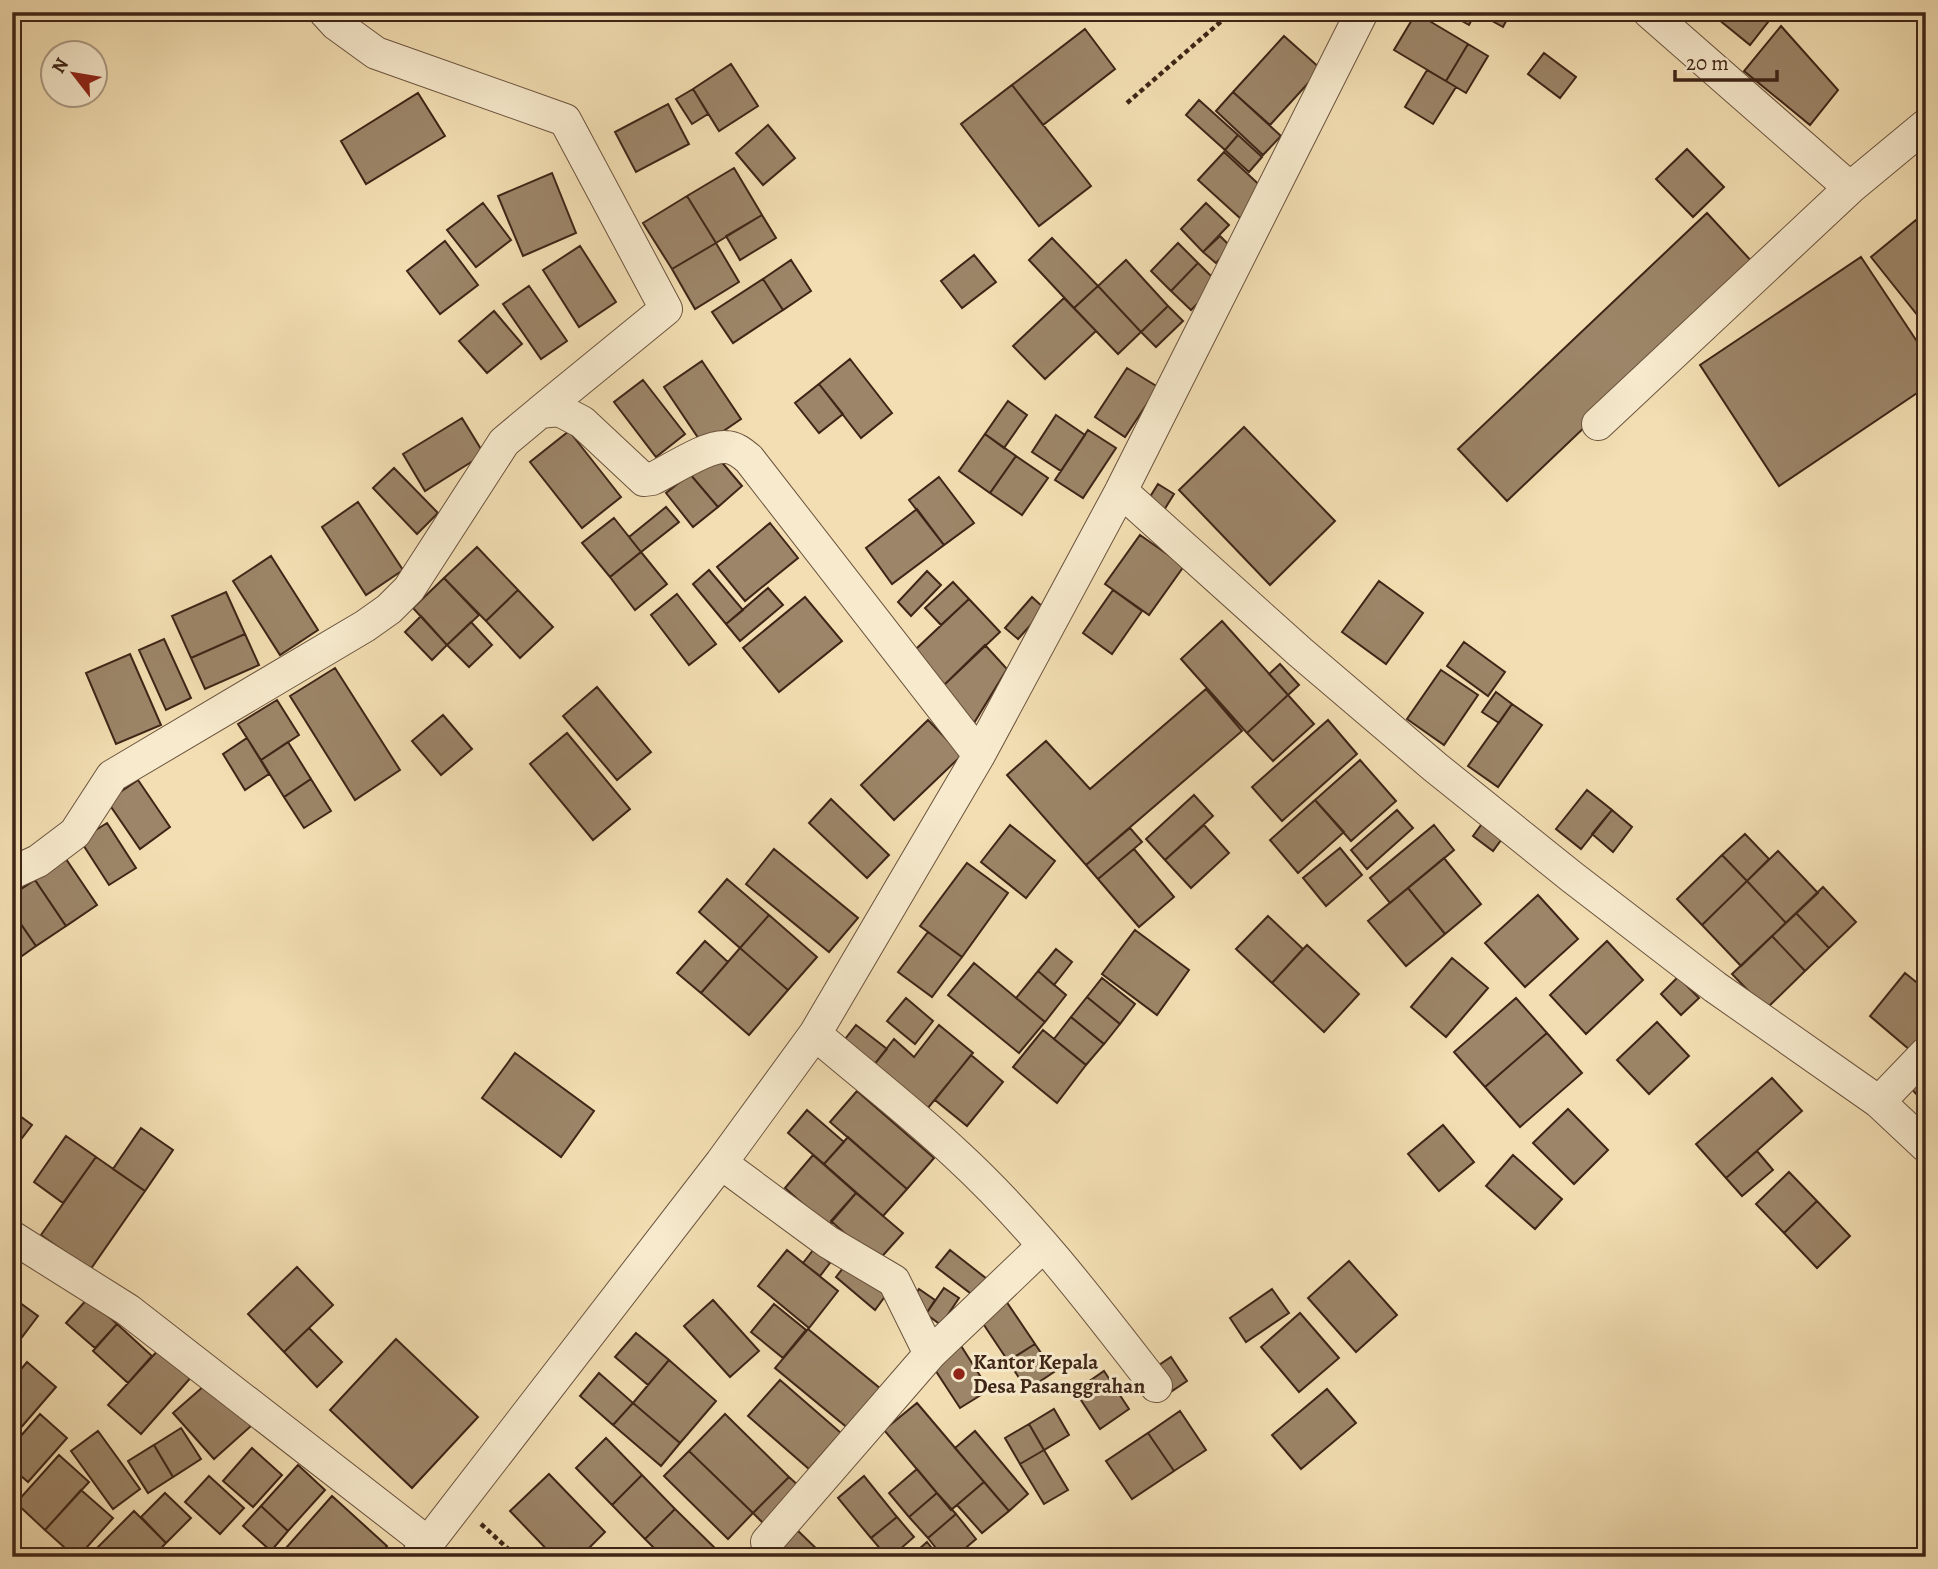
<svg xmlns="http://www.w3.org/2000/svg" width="1938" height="1569" font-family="Alegreya,serif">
	<rect width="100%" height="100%" fill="#f2deb2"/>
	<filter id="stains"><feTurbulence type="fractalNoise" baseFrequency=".00286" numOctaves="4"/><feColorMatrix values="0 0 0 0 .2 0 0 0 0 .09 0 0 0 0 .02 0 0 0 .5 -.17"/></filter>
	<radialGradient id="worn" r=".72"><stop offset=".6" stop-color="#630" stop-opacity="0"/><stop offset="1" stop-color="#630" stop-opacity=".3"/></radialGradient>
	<path fill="#9c8568" stroke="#3e2517" stroke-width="2" d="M1446,12H1476L1469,25Z
		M1476,12H1511L1503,27Z
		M1716,12H1774L1775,13L1750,45L1713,15Z
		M1416,13L1468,44L1446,81L1394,50Z
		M1781,26L1838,90L1810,125L1744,71Z
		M1085,29L1115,69L1043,125L1012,85Z
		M1284,36L1321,69L1270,125L1233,92Z
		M1468,44L1488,56L1466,93L1446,81Z
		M1544,53L1576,77L1560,98L1528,74Z
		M731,64L758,106L719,131L693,89Z
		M1427,70L1456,87L1433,124L1405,107Z
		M1012,85L1091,186L1039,226L961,124Z
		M693,89L708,114L692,124L676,99Z
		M1233,92L1281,136L1263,155L1216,111Z
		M418,93L445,136L366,184L341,141Z
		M1199,100L1238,135L1225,150L1186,115Z
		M668,104L689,144L636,172L615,132Z
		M768,125L795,158L763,185L736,153Z
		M1238,135L1262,157L1249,172L1225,150Z
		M1687,149L1724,187L1693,217L1656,179Z
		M1224,152L1266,191L1241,219L1198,180Z
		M734,168L762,215L716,243L687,196Z
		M552,173L576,233L523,256L498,196Z
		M687,196L716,243L672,269L643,223Z
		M483,203L511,240L476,267L447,230Z
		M1206,203L1229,225L1203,252L1181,229Z
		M1707,213L1755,265L1507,501L1458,449Z
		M762,215L776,238L740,260L726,236Z
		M1916,220L1926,233V326L1871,257Z
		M1220,236L1231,247L1216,263L1203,252Z
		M1052,238L1098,286L1074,308L1029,260Z
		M445,241L478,285L440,314L407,271Z
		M716,243L739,282L695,309L672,269Z
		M1178,243L1198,263L1171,291L1151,271Z
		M580,246L616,302L579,327L543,270Z
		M974,255L996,282L962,308L941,281Z
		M1861,257L1926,355V387L1779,486L1700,365Z
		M791,260L811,291L783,310L763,279Z
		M1126,260L1168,306L1141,332L1098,286Z
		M1198,263L1218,283L1191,310L1171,291Z
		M763,279L783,310L733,343L712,312Z
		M529,286L567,341L541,359L503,304Z
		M1098,286L1141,332L1118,354L1074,308Z
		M1064,298L1096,331L1045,379L1013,346Z
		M1168,306L1183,321L1156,347L1141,332Z
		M494,311L522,344L487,373L459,341Z
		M850,359L892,413L861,438L819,384Z
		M702,361L741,419L703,445L664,387Z
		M1127,368L1158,387L1125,437L1095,417Z
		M643,380L685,434L656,457L614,402Z
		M819,384L843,414L819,433L795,403Z
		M1008,401L1027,415L1004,448L985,434Z
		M1056,415L1085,435L1061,471L1032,452Z
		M462,418L484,454L425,491L403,454Z
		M1244,427L1335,521L1270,585L1179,490Z
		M1088,430L1116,448L1083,498L1055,480Z
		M569,431L621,497L582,528L530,462Z
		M985,434L1016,456L990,493L959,471Z
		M714,453L742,486L718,507L690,474Z
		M1016,456L1048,478L1022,515L990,493Z
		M394,468L438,513L417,534L373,488Z
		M690,474L718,507L693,527L666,493Z
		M939,477L974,523L944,545L909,500Z
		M1158,484L1174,494L1161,515L1145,505Z
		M358,502L403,570L366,595L322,527Z
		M666,507L679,522L641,552L629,537Z
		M917,509L944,545L892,584L866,548Z
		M614,518L641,552L610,577L582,543Z
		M770,523L798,558L745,601L717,567Z
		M1140,535L1184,566L1149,615L1105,584Z
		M477,547L518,590L486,621L444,578Z
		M641,552L667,584L635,610L610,577Z
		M271,556L318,630L280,655L233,581Z
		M709,570L743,610L726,624L693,584Z
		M927,571L941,585L911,616L898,602Z
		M444,578L479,615L447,645L413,608Z
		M1379,581L1423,613L1386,664L1342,632Z
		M953,582L969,599L941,625L925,608Z
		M768,588L783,605L740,641L726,624Z
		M518,590L553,627L520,658L486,621Z
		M1113,590L1142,611L1112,654L1083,633Z
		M226,592L245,634L191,658L172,616Z
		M677,594L716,644L689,665L651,615Z
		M805,597L842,641L779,692L743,648Z
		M1032,597L1045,609L1018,639L1005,628Z
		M969,599L1000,632L941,688L916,649Z
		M421,616L447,645L432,660L405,632Z
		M1222,621L1288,695L1247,733L1181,659Z
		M471,622L492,645L469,667L447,645Z
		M245,634L259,665L205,689L191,658Z
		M164,639L191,698L166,710L139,650Z
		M1464,642L1505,672L1488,696L1447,666Z
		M985,645L1007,669L974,723L941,688Z
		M130,654L161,725L116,744L86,673Z
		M1280,664L1299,685L1288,695L1269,674Z
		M335,668L400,770L355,800L290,696Z
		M1441,670L1478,695L1444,745L1407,719Z
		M597,687L651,752L617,780L563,716Z
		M1206,689L1242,731L1086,865L1007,775L1046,741L1090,789Z
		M1496,692L1512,704L1499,723L1482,712Z
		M1288,695L1314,724L1273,761L1247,733Z
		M277,700L299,735L261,760L238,724Z
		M1512,704L1542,725L1498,787L1468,766Z
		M443,715L472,749L441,775L412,741Z
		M928,720L962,755L894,820L861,785Z
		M1328,720L1357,754L1282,821L1252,787Z
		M567,733L630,809L593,840L530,764Z
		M247,738L269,774L245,790L223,754Z
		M288,742L311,779L284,797L261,760Z
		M1360,760L1396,801L1351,841L1315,800Z
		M311,779L331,811L304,828L284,797Z
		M138,780L170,827L140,849L107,801Z
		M1587,790L1612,810L1581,849L1556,829Z
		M1194,795L1213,816L1165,860L1146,839Z
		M831,799L889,855L867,878L809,823Z
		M1315,800L1344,832L1298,873L1270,840Z
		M1397,810L1413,828L1367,869L1351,850Z
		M1612,810L1632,827L1613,852L1592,834Z
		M1484,821L1504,836L1493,851L1473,836Z
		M107,823L136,868L109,885L80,840Z
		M1010,825L1055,861L1026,898L981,862Z
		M1204,825L1229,853L1191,888L1165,860Z
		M1434,825L1454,850L1390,903L1370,878Z
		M1130,828L1142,842L1098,879L1086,865Z
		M1745,834L1769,859L1747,881L1722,855Z
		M1340,848L1362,875L1326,906L1303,878Z
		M774,849L858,918L829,952L746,884Z
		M1134,849L1174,897L1139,927L1098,879Z
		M1778,851L1818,893L1786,923L1747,881Z
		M1722,855L1747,881L1702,925L1677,899Z
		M1444,858L1481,904L1445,934L1408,888Z
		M66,859L97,905L66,926L35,880Z
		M967,863L1008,893L962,957L920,926Z
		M727,879L769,915L740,948L699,912Z
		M35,880L66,926L36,946L12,911V895Z
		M1747,881L1786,923L1741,966L1702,925Z
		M1823,887L1856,922L1829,948L1796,913Z
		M1408,888L1445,934L1406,966L1368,921Z
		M1538,895L1578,939L1525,987L1485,943Z
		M12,911L36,946L12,963Z
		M1796,913L1829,948L1805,971L1772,936Z
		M769,915L817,957L788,990L740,948Z
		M1268,916L1303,949L1272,983L1236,949Z
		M1135,930L1189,970L1157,1015L1102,974Z
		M928,932L962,957L932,997L898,972Z
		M1772,936L1805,971L1766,1009L1732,974Z
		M705,941L728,962L701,993L677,973Z
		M1607,941L1643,980L1586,1034L1550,995Z
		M1307,945L1359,994L1324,1032L1272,983Z
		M740,948L788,990L749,1035L701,993Z
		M1056,949L1072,962L1054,985L1038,971Z
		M1452,958L1488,988L1446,1037L1411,1007Z
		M974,963L1045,1022L1019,1053L948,995Z
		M1038,971L1066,995L1045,1022L1016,998Z
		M1905,973L1926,990V1031L1910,1050L1870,1016Z
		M1678,977L1699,998L1681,1015L1661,994Z
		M1102,978L1135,1004L1120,1024L1087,997Z
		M1087,997L1120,1024L1104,1044L1071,1017Z
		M906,998L933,1021L915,1044L887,1021Z
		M1516,998L1547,1033L1485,1087L1454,1052Z
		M1071,1017L1104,1044L1086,1065L1054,1039Z
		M1657,1022L1689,1056L1649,1094L1617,1060Z
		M856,1025L887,1049L870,1070L839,1047Z
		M939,1025L973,1053L923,1114L870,1070L894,1039L914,1057Z
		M1043,1030L1086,1065L1057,1103L1013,1067Z
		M1547,1033L1582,1073L1520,1127L1485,1087Z
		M515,1053L594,1111L561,1157L482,1098Z
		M971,1055L1003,1082L967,1126L935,1100Z
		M1926,1070V1105L1909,1086Z
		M1772,1078L1802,1111L1726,1178L1696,1144Z
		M857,1091L934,1158L907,1189L830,1122Z
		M1568,1109L1608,1150L1574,1184L1533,1143Z
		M12,1110L32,1125L12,1151Z
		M807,1110L844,1142L824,1164L788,1133Z
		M1443,1125L1474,1162L1439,1191L1408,1154Z
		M141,1128L173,1150L145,1191L113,1169Z
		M66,1136L96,1157L63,1203L34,1182Z
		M848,1137L907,1189L883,1216L824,1164Z
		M1757,1151L1773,1170L1742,1196L1726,1178Z
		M813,1155L856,1193L828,1226L785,1188Z
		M1513,1155L1562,1199L1535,1229L1486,1186Z
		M96,1157L145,1191L90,1270L41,1235Z
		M1789,1172L1817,1201L1784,1233L1756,1204Z
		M856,1193L903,1233L877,1262L831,1221Z
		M1817,1201L1850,1236L1817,1268L1784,1233Z
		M814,1249L830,1263L820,1276L803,1263Z
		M787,1250L838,1291L809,1328L758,1286Z
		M950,1250L987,1279L974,1296L936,1267Z
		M1349,1261L1397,1315L1356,1352L1308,1298Z
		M847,1263L886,1295L875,1310L836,1277Z
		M297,1267L333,1305L284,1352L248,1314Z
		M944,1288L959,1298L941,1325L926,1314Z
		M919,1289L935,1300L926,1314L910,1303Z
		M1272,1289L1289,1313L1246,1342L1230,1318Z
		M12,1297L38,1316L16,1345L12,1342Z
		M88,1298L117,1324L95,1348L66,1323Z
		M713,1300L759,1351L730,1377L684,1326Z
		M1006,1301L1035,1344L1008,1361L980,1319Z
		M774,1304L806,1330L783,1358L751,1332Z
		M1300,1313L1339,1358L1299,1392L1261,1347Z
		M117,1324L152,1356L128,1383L93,1351Z
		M309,1328L342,1362L317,1387L284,1352Z
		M808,1329L887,1394L855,1434L775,1368Z
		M636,1333L669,1360L648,1385L615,1357Z
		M396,1339L478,1417L412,1488L330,1410Z
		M958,1341L989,1390L960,1408L928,1359Z
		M1035,1344L1054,1372L1027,1390L1008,1361Z
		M161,1347L193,1375L141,1434L108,1405Z
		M1171,1357L1187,1381L1172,1391L1156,1367Z
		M669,1360L716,1401L680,1443L633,1403Z
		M27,1362L56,1387L12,1438V1380Z
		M1104,1371L1129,1409L1100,1429L1075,1391Z
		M599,1373L633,1403L613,1425L580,1396Z
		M212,1379L251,1426L214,1459L173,1413Z
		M780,1380L841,1433L809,1469L748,1416Z
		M1327,1389L1356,1423L1301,1469L1272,1435Z
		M633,1403L680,1443L661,1466L613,1425Z
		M917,1403L984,1482L951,1510L884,1430Z
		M1054,1409L1069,1435L1044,1450L1029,1424Z
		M1180,1411L1206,1450L1174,1471L1148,1433Z
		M40,1414L67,1438L28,1482L12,1468V1446Z
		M725,1414L789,1477L753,1513L689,1451Z
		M1029,1424L1044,1450L1020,1464L1005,1438Z
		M181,1428L201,1459L173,1477L154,1445Z
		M98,1431L140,1489L113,1509L71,1451Z
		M975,1431L1028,1494L1009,1511L955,1448Z
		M1148,1433L1174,1471L1132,1499L1106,1461Z
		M606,1438L642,1475L612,1505L576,1468Z
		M154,1445L173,1477L148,1493L128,1461Z
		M252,1448L282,1475L253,1507L223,1481Z
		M1044,1450L1068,1490L1044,1504L1020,1464Z
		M689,1451L753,1513L728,1539L664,1476Z
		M59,1455L89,1482L45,1530L16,1503Z
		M298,1465L325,1490L288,1531L261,1506Z
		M917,1469L937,1493L909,1517L889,1493Z
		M549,1474L605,1532L580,1557H554L510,1511Z
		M642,1475L675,1509L645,1539L612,1505Z
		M209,1476L244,1508L220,1534L185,1502Z
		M864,1476L897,1517L871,1538L838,1498Z
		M789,1477L801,1488L765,1525L753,1513Z
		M984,1482L1009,1511L982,1533L957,1505Z
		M81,1490L113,1518L78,1557H75L45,1530Z
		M165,1493L191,1518L166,1543L141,1517Z
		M937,1493L956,1514L928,1538L909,1517Z
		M332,1496L387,1546L377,1557H278Z
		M261,1506L288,1531L271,1551L243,1526Z
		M675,1509L723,1556V1557H663L645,1539Z
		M134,1511L166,1543L153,1557H102L95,1550Z
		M956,1514L976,1539L955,1557H943L928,1538Z
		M897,1517L914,1537L891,1557H887L871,1538Z
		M794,1527L825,1557H766Z
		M927,1542L939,1557H910Z"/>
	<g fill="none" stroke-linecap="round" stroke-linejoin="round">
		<defs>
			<path id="minor" d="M325,12L336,24L376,53L565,120L666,309L540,412
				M1649,12L1850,188
				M1598,424L1850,188L1926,125
				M1121,491L1300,652L1435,767L1572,877L1715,987L1879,1102L1926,1146
				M12,873L38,861L75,833L112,776L365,626L389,609L409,589L504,442L540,412L559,410L582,422L644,480L652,479C671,470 706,446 725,447C735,447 742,453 749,459L979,755
				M815,1034C862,1074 912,1113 957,1155C1032,1224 1094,1306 1156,1386
				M1879,1102L1926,1053
				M721,1163L828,1242L894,1281L930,1354L1043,1246
				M12,1237L128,1310L428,1543
				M767,1542L930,1354
				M417,1557L721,1163L815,1034L979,755L1121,491L1362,12"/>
		</defs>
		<use href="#minor" stroke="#6b533e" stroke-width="34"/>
		<path stroke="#3e2517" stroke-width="4.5" stroke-dasharray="5 3.5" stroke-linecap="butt" d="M1127,103L1232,12
			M481,1524L517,1557"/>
		<use href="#minor" stroke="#f7eacd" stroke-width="32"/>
	</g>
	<circle fill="#8f2418" stroke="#f7eacd" stroke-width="2.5" cx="959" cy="1374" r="7"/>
	<g text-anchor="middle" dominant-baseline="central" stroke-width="6" stroke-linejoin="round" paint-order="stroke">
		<g font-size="21" font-weight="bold" fill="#3e2517" stroke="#f7eacd" text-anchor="start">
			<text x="973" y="1362">Kantor Kepala<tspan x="973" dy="24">Desa Pasanggrahan</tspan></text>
		</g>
	</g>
	<rect width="1938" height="1569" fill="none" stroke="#f2deb2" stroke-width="42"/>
	<rect x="14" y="14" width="1910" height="1541" fill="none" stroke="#3e2517" stroke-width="3.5"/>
	<rect x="21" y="21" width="1896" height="1527" fill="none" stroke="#3e2517" stroke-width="2"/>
	<g transform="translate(74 74) rotate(301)"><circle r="33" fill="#f7eacd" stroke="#ad9b84" stroke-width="2"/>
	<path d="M0-5L12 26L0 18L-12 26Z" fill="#8f2418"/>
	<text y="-10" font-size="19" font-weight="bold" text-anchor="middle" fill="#3e2517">N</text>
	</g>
	<path d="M1675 70v10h102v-10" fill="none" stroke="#3e2517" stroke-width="3.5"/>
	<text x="1686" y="70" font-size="21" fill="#3e2517" stroke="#f7eacd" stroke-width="5" paint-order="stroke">20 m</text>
	<rect width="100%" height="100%" filter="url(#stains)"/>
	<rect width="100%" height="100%" fill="url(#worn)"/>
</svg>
